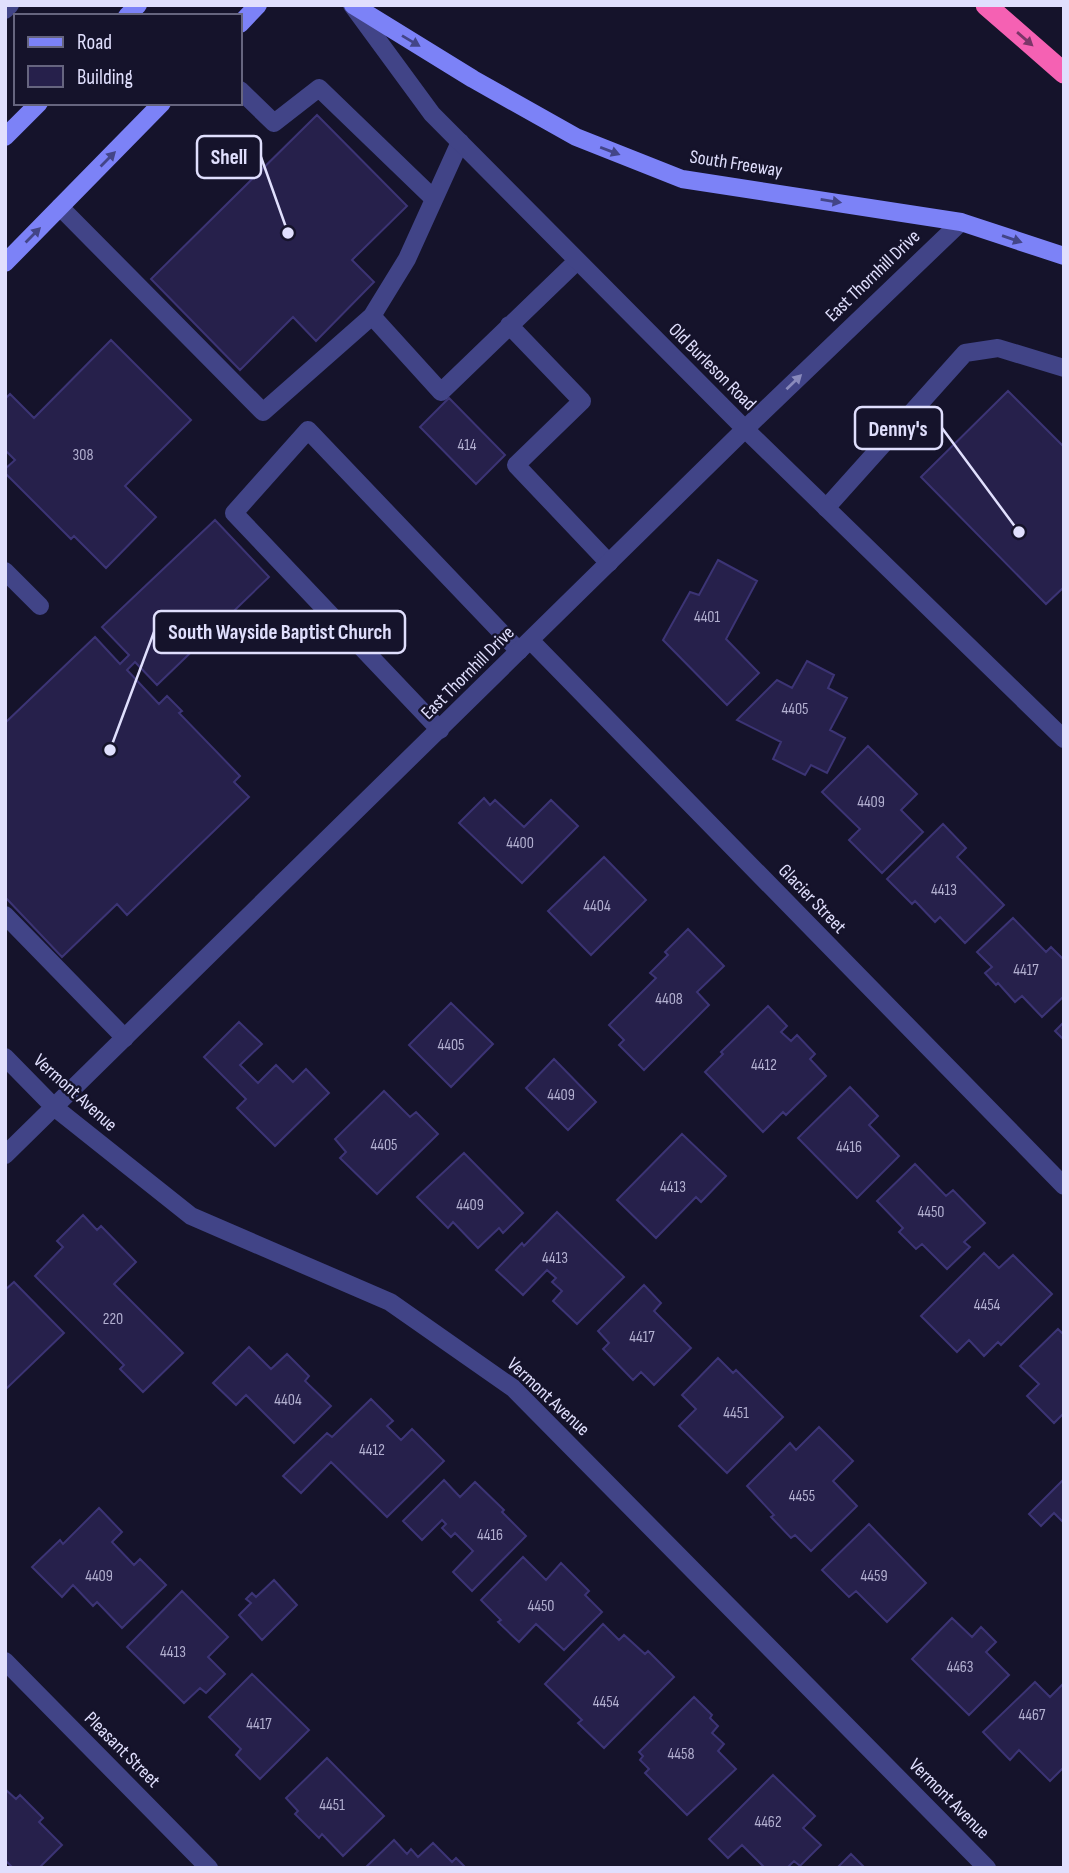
<svg xmlns="http://www.w3.org/2000/svg" width="1069" height="1873" font-family="'Sofia Sans Condensed',sans-serif">
	<rect width="100%" height="100%" fill="#15132b"/>
	<path fill="#26204b" stroke="#3c3475" stroke-width="2" d="M317,115L407,206L352,260L374,282L316,341L293,317L240,370L151,279Z
		M111,340L191,420L125,486L156,517L106,568L74,536L71,539L5,473V469L15,460L5,450V399L10,394L34,418Z
		M1008,391L1064,447V587L1046,604L921,477Z
		M449,398L505,455L476,484L420,427Z
		M215,520L269,577L157,685L135,662L127,670L159,704L167,696L182,711L179,713L240,776L234,782L249,797L127,915L117,904L62,957L5,897V723L95,637L120,664L129,655L102,627Z
		M718,560L757,581L726,639L759,673L727,705L663,640L690,592L699,595Z
		M807,661L834,675L828,688L847,698L830,730L845,738L827,773L811,765L805,775L773,759L781,742L737,720L777,680L792,688Z
		M868,746L917,794L901,810L923,832L882,873L849,840L860,829L822,792Z
		M484,798L490,805L495,800L524,827L551,800L578,826L522,883L459,823Z
		M943,824L966,848L957,857L1004,905L965,943L940,917L935,922L915,901L912,904L887,879Z
		M604,857L646,900L591,955L548,911Z
		M1013,918L1046,952L1051,947L1064,960V996L1042,1017L1022,996L1015,1002L998,983L996,985L985,973L992,967L977,952Z
		M688,929L724,966L697,992L709,1005L644,1070L619,1045L624,1040L609,1025L656,978L650,973L668,955L665,952Z
		M451,1003L493,1044L451,1087L409,1045Z
		M768,1006L787,1026L781,1032L791,1041L797,1035L815,1054L810,1059L826,1076L786,1115L783,1112L763,1132L705,1072L723,1054L721,1052Z
		M239,1022L262,1044L240,1065L258,1083L276,1065L293,1082L306,1069L329,1093L275,1146L237,1108L246,1099L204,1057Z
		M1064,1022V1040L1055,1031Z
		M554,1059L596,1102L568,1130L526,1088Z
		M850,1087L878,1116L869,1125L899,1156L857,1198L798,1138Z
		M384,1091L410,1117L416,1112L438,1134L377,1194L340,1158L346,1152L335,1139Z
		M682,1134L726,1176L701,1202L696,1197L656,1238L617,1200Z
		M464,1153L523,1213L503,1233L499,1228L478,1248L453,1222L448,1228L417,1197Z
		M915,1164L946,1196L953,1190L985,1223L964,1242L970,1247L947,1269L922,1244L916,1249L899,1232L903,1228L877,1201Z
		M557,1212L624,1277L577,1324L553,1301L562,1291L552,1282L556,1278L547,1270L523,1295L496,1270L522,1243L524,1246Z
		M83,1215L97,1230L101,1226L136,1262L114,1284L183,1353L143,1392L120,1369L124,1365L35,1276L63,1247L57,1241Z
		M984,1253L999,1268L1013,1255L1052,1294L1001,1345L998,1342L984,1356L969,1340L957,1352L921,1316Z
		M14,1282L64,1333L5,1390V1290Z
		M644,1285L661,1303L654,1311L691,1348L654,1385L641,1372L633,1380L603,1349L609,1343L598,1331Z
		M1058,1329L1064,1335V1413L1054,1423L1027,1396L1039,1384L1020,1366Z
		M249,1347L271,1369L287,1354L309,1376L305,1381L331,1406L294,1443L246,1395L236,1405L213,1383Z
		M718,1358L733,1373L736,1370L783,1417L727,1473L679,1426L696,1409L682,1395Z
		M371,1399L393,1421L387,1426L401,1440L412,1429L444,1461L387,1517L331,1462L301,1493L283,1476L327,1433L332,1437Z
		M819,1427L853,1461L833,1481L857,1506L811,1551L795,1535L791,1538L771,1517L774,1515L747,1486L790,1443L796,1450Z
		M1064,1479V1523L1054,1513L1041,1526L1029,1514Z
		M444,1480L460,1497L475,1482L504,1510L502,1512L526,1536L472,1591L453,1572L473,1551L455,1533L451,1537L442,1528L446,1524L442,1520L422,1540L403,1521Z
		M99,1508L122,1532L112,1542L134,1565L140,1559L166,1585L122,1628L97,1602L93,1606L73,1585L62,1597L32,1567L60,1540L63,1544Z
		M869,1524L926,1583L887,1622L856,1591L849,1597L822,1570Z
		M523,1557L546,1580L561,1563L589,1591L585,1595L602,1612L564,1650L536,1624L519,1642L498,1622L501,1620L481,1600Z
		M274,1580L297,1605L262,1640L239,1615L251,1603L246,1599L252,1593L256,1597Z
		M182,1591L228,1637L208,1657L225,1674L206,1693L200,1688L184,1703L127,1647Z
		M952,1618L972,1637L981,1627L996,1642L986,1652L1009,1675L969,1715L912,1659Z
		M603,1624L619,1640L624,1635L645,1654L648,1651L674,1677L604,1748L578,1723L582,1720L545,1684Z
		M252,1674L309,1730L260,1779L236,1755L241,1749L209,1717Z
		M1035,1682L1050,1697L1064,1683V1767L1050,1781L1019,1750L1010,1760L983,1732Z
		M694,1697L712,1715L710,1718L718,1726L712,1733L724,1744L718,1751L736,1769L687,1815L645,1773L649,1769L640,1760L643,1756L639,1752Z
		M327,1758L384,1816L343,1856L322,1834L319,1838L295,1814L298,1811L286,1798Z
		M773,1775L815,1816L803,1828L821,1845L800,1866L794,1861L787,1868H765L742,1845L728,1858L709,1839Z
		M5,1789L16,1799L20,1795L43,1818L39,1822L62,1845L39,1868H13L5,1860Z
		M394,1840L407,1854L411,1849L418,1857L433,1843L452,1862L456,1858L466,1868H365Z
		M851,1854L865,1868H837Z"/>
	<g fill="none" stroke-linecap="round" stroke-linejoin="round">
		<path stroke="#414487" stroke-width="18" d="M5,10L10,5
			M240,90L274,123L319,88L434,199
			M460,142L407,259L372,316L441,392L577,261
			M60,207L263,412L372,316
			M509,325L582,401L516,465L609,563
			M826,508L965,353L998,348L1064,368
			M5,571L40,606
			M440,730L234,513L308,430L519,651
			M5,915L125,1038"/>
		<path stroke="#414487" stroke-width="18" d="M352,5L432,114L745,429L1064,739
			M530,640L1064,1186
			M5,1057L54,1107L191,1216L390,1302L513,1388L987,1868
			M5,1155L745,429L961,222
			M5,1661L209,1868"/>
		<path stroke="#7c82f7" stroke-width="18" d="M353,5L473,79L576,137L682,179L961,222L1064,256
			M127,16L138,5
			M240,24L258,5
			M5,137L39,103
			M5,263L162,103"/>
		<path stroke="#f561b3" stroke-width="21" d="M986,5L1064,73"/>
	</g>
	<defs><path id="oneway-solid" d="M-6-.8H1V-3.2L6.5 0L1 3.2V.8H-6Z" transform="scale(1.75)"/></defs>
	<use fill="#7a3668" href="#oneway-solid" transform="translate(1025 39) rotate(41)"/>
	<g fill="#434587">
		<use href="#oneway-solid" transform="translate(411 41) rotate(31)"/>
		<use href="#oneway-solid" transform="translate(610 151) rotate(21)"/>
		<use href="#oneway-solid" transform="translate(108 159) rotate(-45)"/>
		<use href="#oneway-solid" transform="translate(831 201) rotate(9)"/>
		<use href="#oneway-solid" transform="translate(33 235) rotate(-45)"/>
		<use href="#oneway-solid" transform="translate(1012 239) rotate(19)"/>
	</g>
	<use fill="#898abc" href="#oneway-solid" transform="translate(794 382) rotate(-44)"/>
	<g text-anchor="middle" dominant-baseline="central" stroke-width="5" stroke-linejoin="round" paint-order="stroke">
		<g font-size="16" fill="#b2afd0">
			<text x="467" y="445">414</text>
			<text x="83" y="455">308</text>
			<text x="707" y="617">4401</text>
			<text x="795" y="709">4405</text>
			<text x="871" y="802">4409</text>
			<text x="520" y="843">4400</text>
			<text x="944" y="890">4413</text>
			<text x="597" y="906">4404</text>
			<text x="1026" y="970">4417</text>
			<text x="669" y="999">4408</text>
			<text x="451" y="1045">4405</text>
			<text x="764" y="1065">4412</text>
			<text x="561" y="1095">4409</text>
			<text x="384" y="1145">4405</text>
			<text x="849" y="1147">4416</text>
			<text x="673" y="1187">4413</text>
			<text x="470" y="1205">4409</text>
			<text x="931" y="1212">4450</text>
			<text x="555" y="1258">4413</text>
			<text x="987" y="1305">4454</text>
			<text x="113" y="1319">220</text>
			<text x="642" y="1337">4417</text>
			<text x="288" y="1400">4404</text>
			<text x="736" y="1413">4451</text>
			<text x="372" y="1450">4412</text>
			<text x="802" y="1496">4455</text>
			<text x="490" y="1535">4416</text>
			<text x="99" y="1576">4409</text>
			<text x="874" y="1576">4459</text>
			<text x="541" y="1606">4450</text>
			<text x="173" y="1652">4413</text>
			<text x="960" y="1667">4463</text>
			<text x="606" y="1702">4454</text>
			<text x="1032" y="1715">4467</text>
			<text x="259" y="1724">4417</text>
			<text x="681" y="1754">4458</text>
			<text x="332" y="1805">4451</text>
			<text x="768" y="1822">4462</text>
		</g>
		<g font-size="19" fill="#e0dffd" stroke="#15132b">
			<text transform="translate(736 164) rotate(9)">South Freeway</text>
			<text transform="translate(873 276) rotate(-44)">East Thornhill Drive</text>
			<text transform="translate(712 367) rotate(45)">Old Burleson Road</text>
			<text transform="translate(468 673) rotate(-45)">East Thornhill Drive</text>
			<text transform="translate(812 899) rotate(46)">Glacier Street</text>
			<text transform="translate(75 1093) rotate(42)">Vermont Avenue</text>
			<text transform="translate(548 1397) rotate(43)">Vermont Avenue</text>
			<text transform="translate(122 1750) rotate(45)">Pleasant Street</text>
			<text transform="translate(949 1799) rotate(45)">Vermont Avenue</text>
		</g>
	</g>
	<path fill="none" stroke="#e0dffd" stroke-width="2.5" d="M288 233L261 157M1019 532L942 428M110 750L154 632"/>
	<g fill="#e0dffd" stroke="#15132b" stroke-width="2.5">
		<circle cx="288" cy="233" r="7"/>
		<circle cx="1019" cy="532" r="7"/>
		<circle cx="110" cy="750" r="7"/>
	</g>
	<g fill="#15132b" stroke="#e0dffd" stroke-width="2.5">
		<rect x="197" y="136" width="64" height="42" rx="7"/>
		<rect x="855" y="407" width="87" height="42" rx="7"/>
		<rect x="154" y="611" width="251" height="42" rx="7"/>
	</g>
	<g font-size="21" text-anchor="middle" font-weight="bold" fill="#e0dffd">
		<text x="229" y="164">Shell</text>
		<text x="898" y="436">Denny's</text>
		<text x="280" y="639">South Wayside Baptist Church</text>
	</g>
	<rect width="1069" height="1873" fill="none" stroke="#e0dffd" stroke-width="14"/>
	<rect x="14" y="14" width="228" height="91" fill="#15132b" stroke="#66657f" stroke-width="2"/>
	<rect x="28" y="37" width="35" height="10" fill="#7c82f7" stroke="#66657f" stroke-width="2"/>
	<text x="77" y="49" font-size="21" fill="#e0dffd">Road</text>
	<rect x="28" y="66" width="35" height="21" fill="#26204b" stroke="#66657f" stroke-width="2"/>
	<text x="77" y="84" font-size="21" fill="#e0dffd">Building</text>
</svg>
